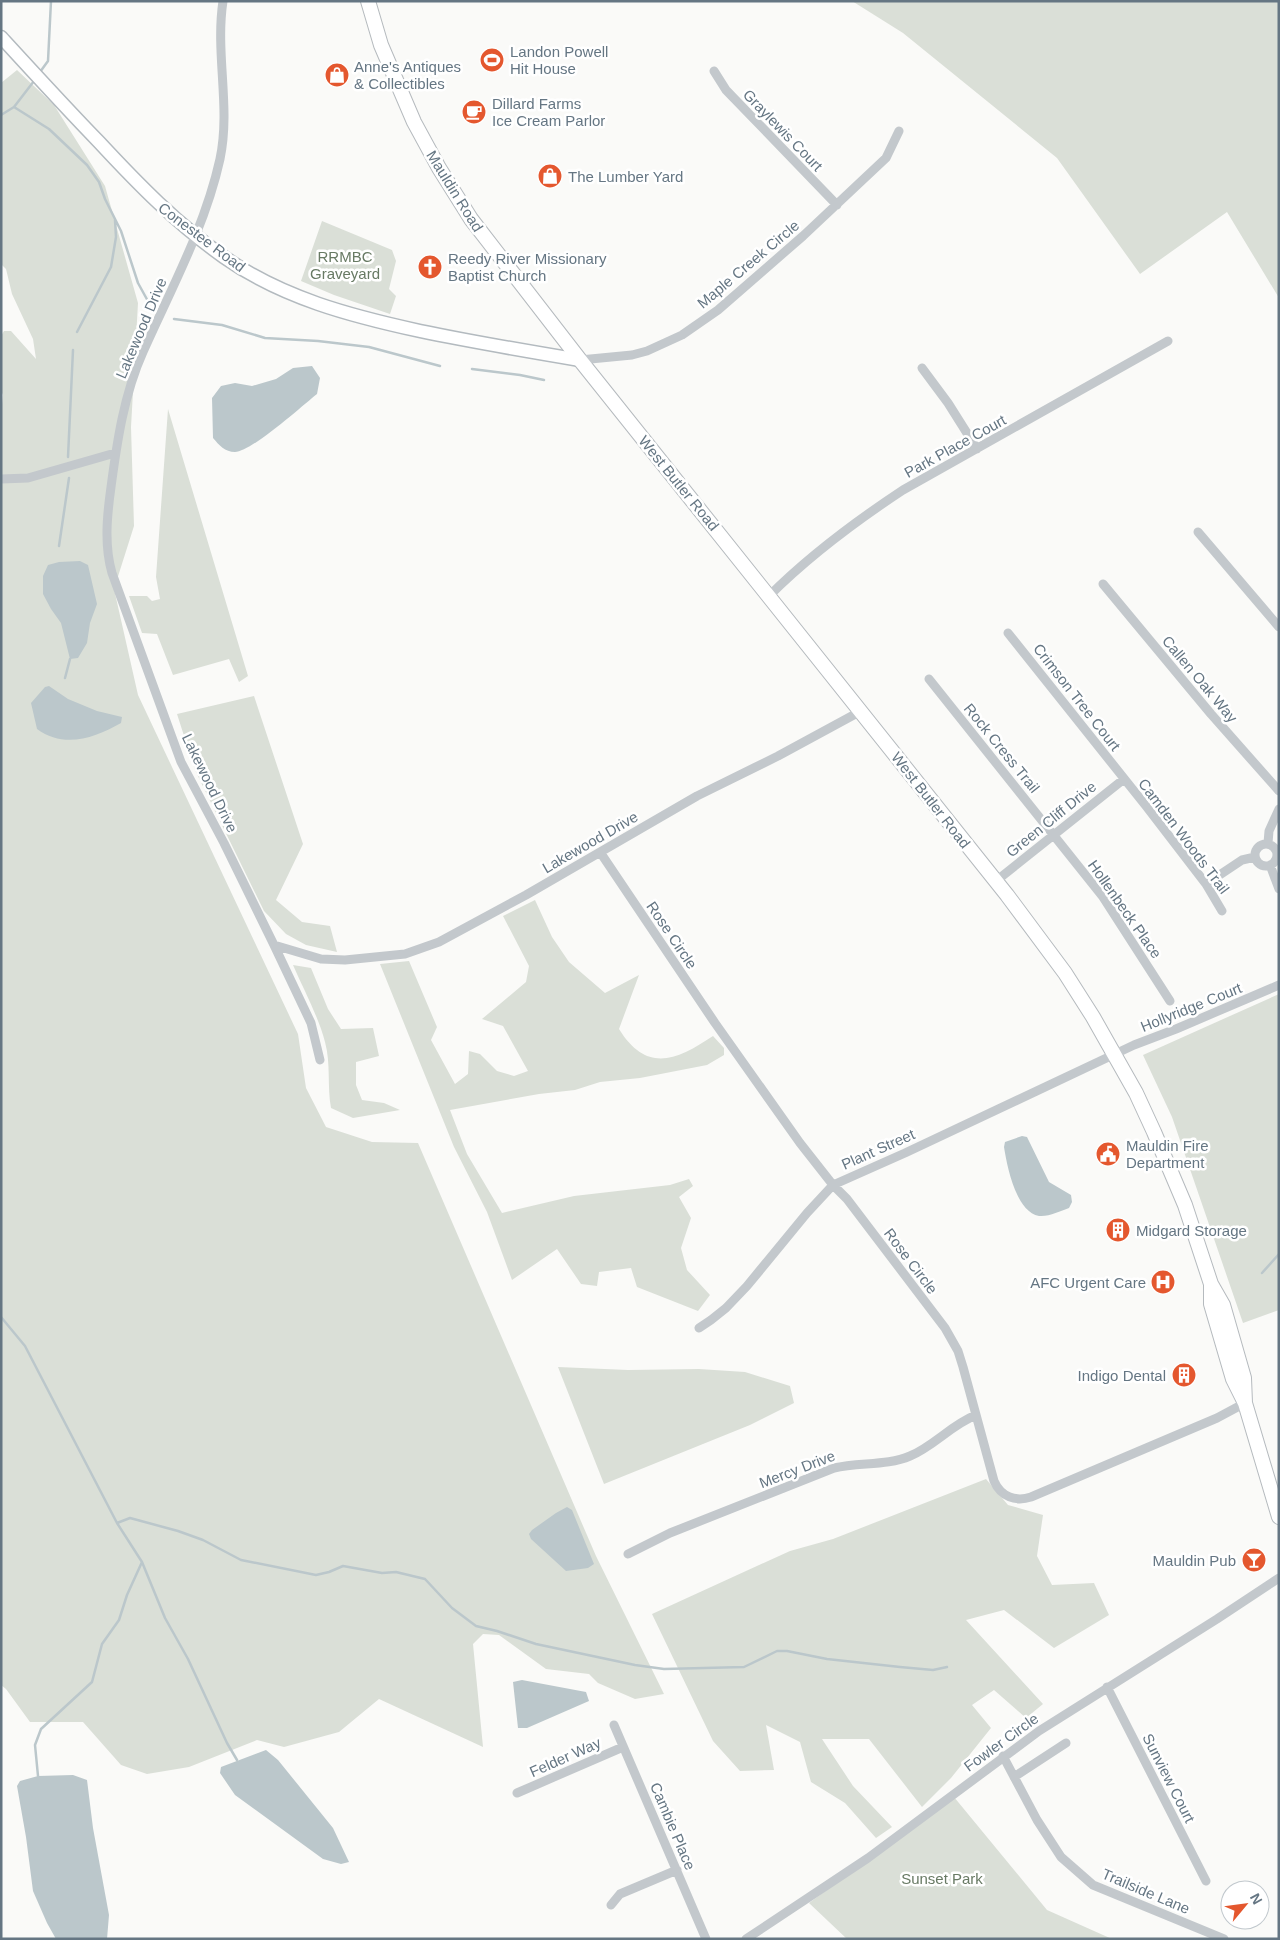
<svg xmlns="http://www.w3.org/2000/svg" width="1280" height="1940" font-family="Arial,sans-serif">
	<rect width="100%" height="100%" fill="#fafaf8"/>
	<path fill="#dadfd7" d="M852,1H1279V298L1227,212L1140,274L1057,158L903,33Z
		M17,70L54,105L105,186L138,303L131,427L134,526L114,589L138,695L298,1034L306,1088L326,1127L372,1142L418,1143L596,1556L664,1694L635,1699L598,1683L589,1674L546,1669L499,1635L483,1634L473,1644L483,1747L379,1699L339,1732L284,1747L257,1740L189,1767L147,1774L121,1765L83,1722H30L6,1689L1,1685V413L3,395L1,391V336L4,331H11L36,359L33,339L12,294L6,269L1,264V83Z
		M322,221L392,250L396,261L389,289L396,296L390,314L334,295L301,281Z
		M168,409L248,676L239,682L229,659L173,675L157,634L142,633L129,596H147L152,601L160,599L156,577Z
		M254,696L303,844L276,900L302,922L330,926L337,952L306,945L286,934L264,911L195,770L177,714Z
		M535,900L552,937L569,962L605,993L639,975L619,1029C647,1074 677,1060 713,1036L724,1048V1055L707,1065L640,1078L600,1082L575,1090L539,1094L450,1110L467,1154L502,1213L574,1196L670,1185L689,1179L693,1186L679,1197L691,1218L681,1248L687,1270L710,1295L698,1311L637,1287L631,1268L599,1272L597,1286L581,1284L557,1249L512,1280L487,1212L454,1147L380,964L409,961L437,1027L431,1040L455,1084L468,1074L469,1051L480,1054L497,1071L514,1076L528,1071L503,1026L482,1019L526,982L529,966L503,916Z
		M293,965L311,968L328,1009L341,1029L373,1028L379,1056L356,1062V1085L362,1100L384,1103L400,1110L353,1118L331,1108C327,1086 331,1064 325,1042C319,1018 303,988 293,965Z
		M1279,994V1310L1243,1323L1172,1117L1143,1055Z
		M558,1367L628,1370L699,1369L745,1372L790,1386L794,1403L750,1425L604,1484Z
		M986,1479L1008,1505L1043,1515L1037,1556L1052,1585L1094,1583L1109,1615L1054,1648L1004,1610L966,1620L1043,1704L1026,1718L994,1690L972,1705L991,1728L951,1778L922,1807L869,1739H822L853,1786L892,1827L876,1838L845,1803L811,1782L800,1742L766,1725L774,1770L740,1771L713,1741L652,1614L790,1551L833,1539Z
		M954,1797L1047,1910L1112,1939H847L809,1903Z"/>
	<path fill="#bbc7cb" d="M312,366L320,378L317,394C302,406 251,452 235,452C225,452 219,445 213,438L212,398L221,386L235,383L252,386L276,379L293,368Z
		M80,561L88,565L97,604L90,623L87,643L78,658L70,659L61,623L51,609L43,594V576L48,565L59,562Z
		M49,686L68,699L97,711L122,717L121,723C95,738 64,749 37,729L31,703L45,687Z
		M1022,1136L1027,1137L1049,1182L1071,1195L1072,1202L1069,1208C1060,1211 1049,1217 1039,1216C1016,1212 1007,1166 1004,1147L1005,1142Z
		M567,1507L572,1510L594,1564L588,1568L566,1571L531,1539L529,1534L532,1530L556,1513Z
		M522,1680L586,1692L589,1701L527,1728H518L513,1682Z
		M266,1750L278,1760L333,1828L349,1862L341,1864L323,1859L235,1795L220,1773L221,1767Z
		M73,1775L87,1780L93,1828L109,1915L107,1939H56L47,1923L33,1891L26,1837L17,1786L20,1781L38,1776Z"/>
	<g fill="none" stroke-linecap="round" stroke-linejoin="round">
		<path stroke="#bbc7cb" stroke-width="2.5" d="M1278,1L1279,2
			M40,72L48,61L51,1
			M14,107L49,129L87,165L99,182L105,199L121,231L138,283L149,303
			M1,115L14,107L34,81
			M174,319L222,325L265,338L318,341L369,347L440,366
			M77,332L111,267L116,237L115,220
			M472,369L520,375L544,380
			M68,457L73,350
			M59,546L69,478
			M65,678L70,659
			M1262,1273L1279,1254
			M1,1317L25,1346L117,1523L142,1562L165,1618L188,1659L227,1743L237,1760
			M117,1523L130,1518L178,1531L203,1540L241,1560L316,1575L329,1572L343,1566L382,1573L396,1572L425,1579L452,1608L476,1626L497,1631L536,1644L635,1665L664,1669L744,1667L777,1651H787L827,1659L900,1667L933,1670L947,1667
			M38,1776L35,1745L41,1729L92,1682L102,1644L119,1620L127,1595L142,1562"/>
		<defs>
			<path id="secondary" d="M1,37C34,73 66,108 99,142C138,184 177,224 224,257C282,298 351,316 420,331C473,342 526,351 580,360"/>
			<path id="primary" d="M368,1L381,45L414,122L439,168L471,219L580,360L1007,895L1065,973L1093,1017L1136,1093L1154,1132L1185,1205L1211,1284L1223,1305L1244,1378L1245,1403
				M1211,1285V1304L1233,1379L1245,1403L1279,1517"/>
		</defs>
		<use href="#secondary" stroke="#b3babf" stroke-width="15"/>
		<use href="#primary" stroke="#b5babe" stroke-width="16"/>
		<path stroke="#c3c8cc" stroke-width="9" d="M223,1C215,54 231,107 220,159C205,227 171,289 143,352C124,394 117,442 111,487C107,516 104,545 112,573L181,762L224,843L274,945L321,959L345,960L405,954L439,942L526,895L697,796L778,756L861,711
			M714,71L726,90L837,205
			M580,360L632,355L647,351L682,335L718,310L803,236L886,158L899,131
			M922,368L948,403L977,449
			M1,479L28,478L115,453
			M1198,532L1279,627
			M1103,584L1211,714L1279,791
			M769,596C809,556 856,521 903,490L1168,341
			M1008,633L1146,806L1206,884L1222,911
			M929,679L1103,897L1170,1001
			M1268,843L1269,831L1279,809
			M1255 855a11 11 0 1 1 22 0a11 11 0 1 1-22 0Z
			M600,852L715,1023L800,1143L833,1185L847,1199L945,1328L958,1351L963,1367L994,1481C1001,1497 1016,1502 1031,1497L1217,1418L1245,1403
			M1270,865L1279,889
			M996,881L1124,779
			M1206,884L1242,860L1255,857
			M274,945L311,1023L320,1060
			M699,1328L711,1320L726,1308L747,1286L807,1213L833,1185L905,1153L1134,1045L1176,1029L1279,985
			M628,1554L670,1533L834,1468C859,1462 887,1466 910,1456C934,1446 951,1425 976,1415
			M1107,1687L1206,1881
			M614,1725L706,1939
			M1003,1756L1037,1820L1061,1857L1093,1885L1224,1939
			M1014,1777L1066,1743
			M517,1793L623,1747
			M611,1905L620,1894L677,1870
			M746,1939L868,1858L1039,1731L1217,1619L1279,1578"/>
		<use href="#secondary" stroke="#fff" stroke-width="12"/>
		<use href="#primary" stroke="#fff" stroke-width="14"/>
	</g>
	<defs>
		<symbol id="stadium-disc" viewBox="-11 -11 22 22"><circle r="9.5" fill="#e4572e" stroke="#fff"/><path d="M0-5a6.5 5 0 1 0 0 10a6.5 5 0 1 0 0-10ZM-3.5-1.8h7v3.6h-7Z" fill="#fff"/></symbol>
		<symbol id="shop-disc" viewBox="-11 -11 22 22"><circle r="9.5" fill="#e4572e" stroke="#fff"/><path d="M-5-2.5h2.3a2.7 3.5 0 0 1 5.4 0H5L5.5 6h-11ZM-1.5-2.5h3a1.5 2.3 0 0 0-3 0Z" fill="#fff"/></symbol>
		<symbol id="cafe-disc" viewBox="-11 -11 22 22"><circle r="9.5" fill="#e4572e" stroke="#fff"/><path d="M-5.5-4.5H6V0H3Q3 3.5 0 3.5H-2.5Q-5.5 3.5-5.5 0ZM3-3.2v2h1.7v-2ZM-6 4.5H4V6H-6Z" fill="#fff"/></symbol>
		<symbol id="church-disc" viewBox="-11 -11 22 22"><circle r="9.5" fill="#e4572e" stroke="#fff"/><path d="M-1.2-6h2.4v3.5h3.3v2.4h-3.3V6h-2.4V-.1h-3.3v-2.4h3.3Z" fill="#fff"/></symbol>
		<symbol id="civic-disc" viewBox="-11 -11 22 22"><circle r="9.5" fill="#e4572e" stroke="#fff"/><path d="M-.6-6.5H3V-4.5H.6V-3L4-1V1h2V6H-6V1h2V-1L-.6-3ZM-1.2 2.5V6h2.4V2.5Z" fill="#fff"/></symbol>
		<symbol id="building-disc" viewBox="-11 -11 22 22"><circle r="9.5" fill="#e4572e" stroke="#fff"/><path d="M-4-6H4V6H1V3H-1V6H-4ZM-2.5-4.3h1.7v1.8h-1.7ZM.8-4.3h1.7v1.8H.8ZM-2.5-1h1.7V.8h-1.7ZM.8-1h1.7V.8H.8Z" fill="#fff"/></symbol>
		<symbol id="hospital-disc" viewBox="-11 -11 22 22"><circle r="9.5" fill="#e4572e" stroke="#fff"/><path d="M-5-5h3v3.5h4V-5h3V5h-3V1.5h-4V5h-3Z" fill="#fff"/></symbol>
		<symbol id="bar-disc" viewBox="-11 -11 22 22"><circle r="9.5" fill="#e4572e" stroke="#fff"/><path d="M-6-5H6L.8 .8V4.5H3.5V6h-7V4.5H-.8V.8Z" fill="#fff"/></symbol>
	</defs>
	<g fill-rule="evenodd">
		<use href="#stadium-disc" x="478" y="46" width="28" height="28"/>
		<use href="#shop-disc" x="323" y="61" width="28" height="28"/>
		<use href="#cafe-disc" x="460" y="98" width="28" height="28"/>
		<use href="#shop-disc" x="536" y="162" width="28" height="28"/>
		<use href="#church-disc" x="416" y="253" width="28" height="28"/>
		<use href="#civic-disc" x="1094" y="1140" width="28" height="28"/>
		<use href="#building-disc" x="1104" y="1216" width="28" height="28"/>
		<use href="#hospital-disc" x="1149" y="1268" width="28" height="28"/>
		<use href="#building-disc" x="1170" y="1361" width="28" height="28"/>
		<use href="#bar-disc" x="1240" y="1546" width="28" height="28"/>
	</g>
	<g text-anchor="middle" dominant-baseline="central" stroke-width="5" stroke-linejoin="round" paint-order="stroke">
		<g font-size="15" fill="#657683" stroke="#fff" text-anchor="start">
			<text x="510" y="51">Landon Powell<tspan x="510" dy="17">Hit House</tspan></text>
			<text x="354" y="66">Anne's Antiques<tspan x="354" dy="17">&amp; Collectibles</tspan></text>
			<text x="492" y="103">Dillard Farms<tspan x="492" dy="17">Ice Cream Parlor</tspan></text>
			<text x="568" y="176">The Lumber Yard</text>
			<text x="448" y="258">Reedy River Missionary<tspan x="448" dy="17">Baptist Church</tspan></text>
			<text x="1126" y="1145">Mauldin Fire<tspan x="1126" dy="17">Department</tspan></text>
			<text x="1136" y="1230">Midgard Storage</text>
			<text x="1146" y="1282" text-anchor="end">AFC Urgent Care</text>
			<text x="1166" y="1375" text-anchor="end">Indigo Dental</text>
			<text x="1236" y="1560" text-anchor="end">Mauldin Pub</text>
		</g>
		<g font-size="15" fill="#657683" stroke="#fff">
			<text transform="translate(783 130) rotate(46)">Graylewis Court</text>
			<text transform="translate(455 191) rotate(58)">Mauldin Road</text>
			<text transform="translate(202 237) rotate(37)">Conestee Road</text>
			<text transform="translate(748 264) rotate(-40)">Maple Creek Circle</text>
			<text transform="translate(141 328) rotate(-67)">Lakewood Drive</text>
			<text transform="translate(955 446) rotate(-29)">Park Place Court</text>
			<text transform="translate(679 483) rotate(51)">West Butler Road</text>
			<text transform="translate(1200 679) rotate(50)">Callen Oak Way</text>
			<text transform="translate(1077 697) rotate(52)">Crimson Tree Court</text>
			<text transform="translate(1002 748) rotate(51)">Rock Cress Trail</text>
			<text transform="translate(210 783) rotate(64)">Lakewood Drive</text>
			<text transform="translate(931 800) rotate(52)">West Butler Road</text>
			<text transform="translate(1051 819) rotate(-39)">Green Cliff Drive</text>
			<text transform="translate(1184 836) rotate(53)">Camden Woods Trail</text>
			<text transform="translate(590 842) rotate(-30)">Lakewood Drive</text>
			<text transform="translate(1125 909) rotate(55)">Hollenbeck Place</text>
			<text transform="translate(672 935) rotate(56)">Rose Circle</text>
			<text transform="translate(1191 1007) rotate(-22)">Hollyridge Court</text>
			<text transform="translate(878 1149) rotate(-24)">Plant Street</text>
			<text transform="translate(911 1261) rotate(53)">Rose Circle</text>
			<text transform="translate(797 1469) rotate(-21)">Mercy Drive</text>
			<text transform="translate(1001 1742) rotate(-36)">Fowler Circle</text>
			<text transform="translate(565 1757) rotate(-24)">Felder Way</text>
			<text transform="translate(1169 1778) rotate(63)">Sunview Court</text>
			<text transform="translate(673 1826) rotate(67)">Cambie Place</text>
			<text transform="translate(1146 1891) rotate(23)">Trailside Lane</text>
		</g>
		<g font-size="15" fill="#687a64" stroke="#fff">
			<text x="345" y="256">RRMBC<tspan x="345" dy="17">Graveyard</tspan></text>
			<text x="942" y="1878">Sunset Park</text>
		</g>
	</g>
	<rect width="1280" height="1940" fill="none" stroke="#657683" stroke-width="5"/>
	<g transform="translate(1245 1905) rotate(61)"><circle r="24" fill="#ffffff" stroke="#c1c8cd"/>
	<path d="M0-4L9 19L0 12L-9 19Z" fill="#e4572e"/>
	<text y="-8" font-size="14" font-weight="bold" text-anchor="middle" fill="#657683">N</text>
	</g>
</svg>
